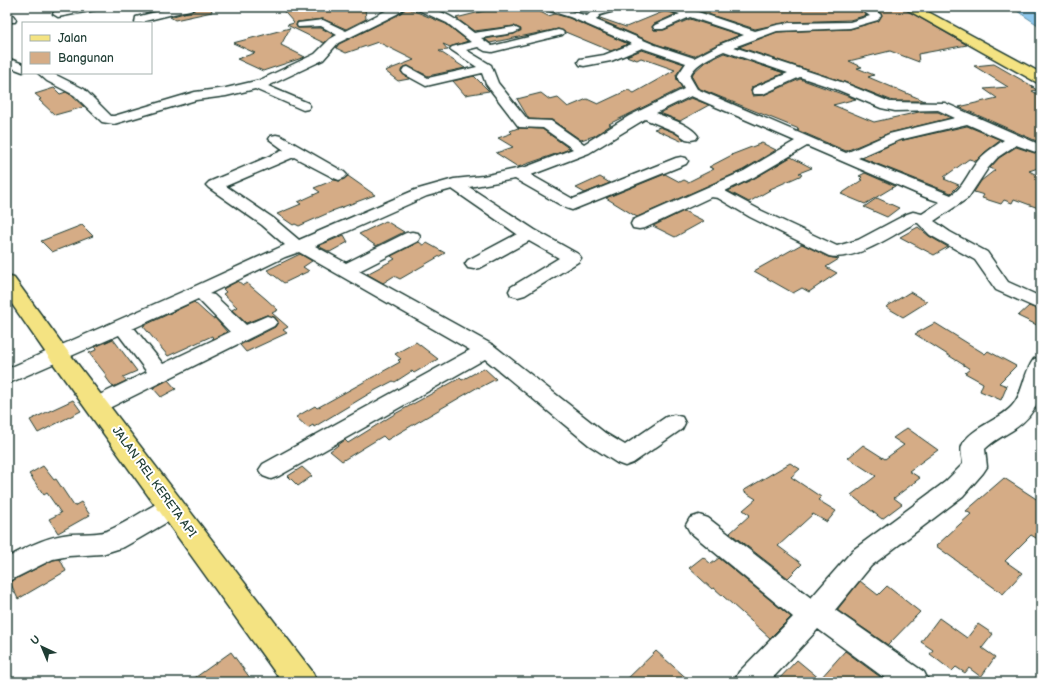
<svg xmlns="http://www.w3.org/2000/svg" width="1048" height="689" font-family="'Balsamiq Sans',sans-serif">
	<rect width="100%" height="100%" fill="#fff"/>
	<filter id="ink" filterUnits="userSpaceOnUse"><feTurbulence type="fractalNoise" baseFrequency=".025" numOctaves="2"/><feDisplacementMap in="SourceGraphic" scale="8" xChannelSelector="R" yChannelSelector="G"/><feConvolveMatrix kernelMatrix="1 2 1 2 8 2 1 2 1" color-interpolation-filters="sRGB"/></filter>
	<g filter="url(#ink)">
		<path fill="#8ec7ed" stroke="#6290a3" d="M1011,7H1041V27Z"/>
		<path fill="#d5ac86" stroke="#1f3d34" d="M196,7H211L212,12L175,20L170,17L194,10Z
			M280,7H365L366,19L346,29L323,19L297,22L296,26L298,28H321L334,35L324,43L287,25L294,23Z
			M500,7H531L548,16L555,14L569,18L628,44L611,51L558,29L490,43L485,39L514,34L521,29L514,26L474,31L456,18Z
			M686,7H859V10L867,15L850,20L789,22L755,29Z
			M882,7L903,8L967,45L918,54L919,62L890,51L849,61L862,67L857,68L874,75L868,77L925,101H893L844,82L739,47L777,32L850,29L878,21L882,15L878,11Z
			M407,8L446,24L468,41L450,47L443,44L448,50L439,51L465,68L428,76L408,66L403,67L401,72L409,79L398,81L385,71L414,60L378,42L346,53L336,48L339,44L398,15Z
			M665,11L676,14L654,24L652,27L654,30H664L690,19L740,35L720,43L694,56L656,44L598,19L600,18L626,27Z
			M290,28L281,45L305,57L263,71L237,59L255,53L233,43Z
			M642,50L684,64L676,75L677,80L682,88L609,124L611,125L594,136L581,140L552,120L529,119L517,99L541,93L550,100L558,98L568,107L587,99L598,104L628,90L634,93L675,70L641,58L637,60L626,56Z
			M724,53L784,73L752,87L751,91L753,96L764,95L800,79L856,99L833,105L874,122L919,112H938L951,118L889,133L846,151L797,130L799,129L698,88L692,77L693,73L705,62Z
			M994,64L1034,87H1032L1037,90L1032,91L1041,96V143L959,107L997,98L984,89L1008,87L974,66Z
			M474,76L489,91L465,95L453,81Z
			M54,88L60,94L66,92L71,95L84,107L55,115L39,100L41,99L35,94Z
			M691,98L709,105L680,121L660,113Z
			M967,126L1001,140L985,152L976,161L969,159L944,177L946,178L944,179L959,185L951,193L862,158L899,141Z
			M660,127L673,132L684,139L681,141L654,129Z
			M518,128L542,129L570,149L518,167L496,153L513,147L498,138L512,133L510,131Z
			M762,143L776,150L743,170L637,217L606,198L665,174L680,182L684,180L688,182L714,169L709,167L732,155H731Z
			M1016,147L1041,155V167L1029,171L1041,177V209L1014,199L1012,203L1004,200L1001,204L982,198L984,195L974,192L981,181L995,170L990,168L999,158Z
			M791,157L812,168L799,173L802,175L768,190H770L749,202L728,191L755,178Z
			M865,173L895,186L865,204L841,194L862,180L860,179L862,177L859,176Z
			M348,176L375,195L332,211H333L299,226L295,224L293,225L277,214L301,204L298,202L320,192L314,188L334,180L340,181Z
			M600,177L610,183L585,193L576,188Z
			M877,198L899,208L887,217L864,207Z
			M684,211L704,221L675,237L653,226Z
			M386,221L404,232L376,246L359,234Z
			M82,225L93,236L52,252L41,241Z
			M918,227L929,236L948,247L934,255L900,237Z
			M344,235L348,242L330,252L318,246Z
			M419,242L423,245L427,243L445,253L400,279L394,276L383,283L367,274L395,259L391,256Z
			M802,244L828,257L839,259L826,267L837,273L809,292L802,288L793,293L754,271Z
			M300,254L312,261L303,267L309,271L284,283L267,270Z
			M238,281L243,285L247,283L266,299L278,310L272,313L288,327L283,330L287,333L246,352L240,345L275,327L278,322L274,317L267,315L246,323L232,310L237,307L223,294L226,292L223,289Z
			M910,292L927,302L903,317L886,307Z
			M194,302L206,313L213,319L215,318L227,332L213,339L212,336L168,356L143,326Z
			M1029,306L1041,311V327L1018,316Z
			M935,323L985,354L988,351L1016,366L999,383L1007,386L1001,400L980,391L983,383L965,373L970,369L915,334Z
			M113,339L137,371L123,377L126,381L113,387L105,376H107L89,353L96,350L95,347Z
			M416,342L438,359L414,373L412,371L395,382L393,381L372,392L314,427L313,425L308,428L296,417L315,406L317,408L400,362L398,360L401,359L395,354Z
			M484,368L496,379L479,388L478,387L387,440L383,436L342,461L330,451L345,440L348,443L393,415L460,378L462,380Z
			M168,380L176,389L161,397L153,388Z
			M73,400L81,411L38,433L30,420Z
			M907,428L938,450L909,471L920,478L894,498L902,504L882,519L851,495L876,476L848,458L863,445L885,459L904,445L893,438Z
			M790,463L800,469L791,477L821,497L818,500L836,511L827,522L813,514L778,546L802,564L788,578L730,533L750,515L743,510L756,499L743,491Z
			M43,466L54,480L56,479L74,506L81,502L90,515L58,533L49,519L61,513L47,493L44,495L29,474Z
			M302,467L312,476L298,486L288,476Z
			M1004,478L1041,502V541L1031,535L1005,561L1022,573L1003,594L936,546L971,514L966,511Z
			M703,557L711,564L719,558L791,617L770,638L714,588L712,589L689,568Z
			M60,559L66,571L18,599L10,582L53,560Z
			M860,581L878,595L887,586L920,612L888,645L837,610Z
			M939,618L967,638L978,624L993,634L982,648L995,657L981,677L969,668L965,673L956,667L952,671L930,654L933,650L921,642Z
			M656,651L691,682H624Z
			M845,651L887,682H776L797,660L820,679Z
			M231,652L253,682H189Z"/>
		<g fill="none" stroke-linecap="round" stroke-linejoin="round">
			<defs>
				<path id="minor" d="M78,7H100L95,10L58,17L53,14L54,12Z
					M176,7H195L194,9L149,20L145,21V23H135L136,17Z
					M393,7H405L397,14L338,43L323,60L268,86L308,103L310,106L308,109L303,110L255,89L226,96L196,100L114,124L102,122L74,95L47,81L38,73H52L84,89L111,116H114L195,92L226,88L260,80L315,54L330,39L337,35L321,26L298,27L297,25L298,23L323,20L346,31Z
					M415,7C439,7 455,18 474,33L514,27L520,30L514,33L481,38L492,46L558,30L562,31L564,33L562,35L492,52L485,51L478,47L466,50L491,65L498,83L528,120L551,121L584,144L629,116L684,89L678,79V75L686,63L642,48L611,61L584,66L580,65L578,62L580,59L604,55L632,44L570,17L544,9L543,7H558L587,16C596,6 609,7 622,7L621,9L600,15L596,20L655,45L694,58L721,44L744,35L690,17L663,29H655L653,27L655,25L680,14L665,9L664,7H680L695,11L755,31L777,25L789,23L850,22L870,16L860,9L861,7H881L880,9L875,10L881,15L878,20L850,28L777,31L734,47L844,83L890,102L945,103L1041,145V154L1016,145L998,157L988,168L968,198L934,221L950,232L987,252L1008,282L1041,297V310L996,290L975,260L930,235L918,223H915C893,235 855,262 829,256L750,217L718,198L711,197L645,228L639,229L633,228L631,224L633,220L744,171L795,141L691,96L656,113C669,119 690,124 698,136L696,139L691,140L686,139L674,131L645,119L589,153L531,175L573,199L676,158L681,157L686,158L688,161L686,164L572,210L566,208L515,179L469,187L535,230L578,254L581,258L578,262L525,295L518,297L511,295L509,291L511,287L559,258L529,241L480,268L474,269L468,268L465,264L468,260L517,234L452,189L427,196L315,246L346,263L406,233L412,232L418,233L420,237L418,241L359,271L493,345L605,433L625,445L666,417L674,415L682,417L685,423L682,429L633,463L625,466L617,463L589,445L485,359L279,476L271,479L263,476L259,470L263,464L470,350L299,252L285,257L209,294L214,295L246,325L267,316L274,318L277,322L274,326L105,410L97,413L89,410L86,405L89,400L147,372L119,335L7,384V369L191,288L285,245L262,225L209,188L206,185L209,182L284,150L269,139L271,136L276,135L281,136L344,172L347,175L344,178L339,180L334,178L294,157L226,186L273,218L299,240L415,190L454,179L483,176L526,167L573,149L543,128L519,127L486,84L482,73L426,86L404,74L402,71L404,68L408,67L428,78L477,67L450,49L452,47L471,42L447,23L416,9ZM724,51L788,73L753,88L752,91L753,94H763L800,77L836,89L881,108L895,111L938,110L955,118L889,134L846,153L697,89L690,77C693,64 713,56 724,51ZM967,124L1004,140C994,147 984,153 977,162C968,173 963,188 951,195L858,158L899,140ZM807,146L925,197L940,202L922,214L913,212L907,214L858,240L837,246L762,211L725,191L754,177ZM198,299L230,332L163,364L135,329H132Z
					M7,12C12,13 14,16 16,20L15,22H7Z
					M7,58L23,64V72L7,66Z
					M1041,357C1041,390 1044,409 1013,430C1003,436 993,441 985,449L987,467L983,473L963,496L871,566L835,610L924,672L929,682H890L818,629L769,682H734L739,672L793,617L690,532L686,525L690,518L699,515L708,518L811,598L853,550L945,482L963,464C963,459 960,451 962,446C968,429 1000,420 1012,406C1024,393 1023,373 1034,359Z
					M172,497L181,500L184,507L181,514L140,538L124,547L102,554L69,556L53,559L7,582V558C26,547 48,536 70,534C82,533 95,535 107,531C130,522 149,505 172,497Z"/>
				<path id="major" d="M7,276L14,278L66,349L312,671L317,682H282L50,359L7,297Z"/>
				<path id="highway" d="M904,7H919L1041,73V83L1036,82L906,9Z"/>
			</defs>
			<use href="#minor" stroke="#1f3d34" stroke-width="3"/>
			<use href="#major" stroke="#1f3d34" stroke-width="3"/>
			<use href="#highway" stroke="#1f3d34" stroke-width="3"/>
			<use href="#minor" fill="#fff" fill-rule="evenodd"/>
			<use href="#major" fill="#f4e382" fill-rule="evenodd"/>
			<use href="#highway" fill="#f4e382" fill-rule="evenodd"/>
		</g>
	</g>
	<g text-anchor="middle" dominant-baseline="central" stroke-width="4" stroke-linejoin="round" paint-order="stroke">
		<g font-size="12" fill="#1f3d34" stroke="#fff">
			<text transform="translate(154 482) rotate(54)">JALAN REL KERETA API</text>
		</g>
	</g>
	<rect width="1048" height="689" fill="none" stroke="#fff" stroke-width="24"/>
	<rect x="12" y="12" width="1024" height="665" fill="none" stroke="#1f3d34" stroke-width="1.5" filter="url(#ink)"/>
	<rect x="22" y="22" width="130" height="52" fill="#ffffff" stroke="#a5b1ae"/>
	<rect x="30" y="35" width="20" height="6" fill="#f4e382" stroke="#a5b1ae"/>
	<text x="58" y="42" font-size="12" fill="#1f3d34">Jalan</text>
	<rect x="30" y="52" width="20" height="12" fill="#d5ac86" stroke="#a5b1ae"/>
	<text x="58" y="62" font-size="12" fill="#1f3d34">Bangunan</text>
	<g transform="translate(42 647) rotate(316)" stroke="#ffffff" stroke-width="3" paint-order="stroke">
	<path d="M0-3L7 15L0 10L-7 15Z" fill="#1f3d34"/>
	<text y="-6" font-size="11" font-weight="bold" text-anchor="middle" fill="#1f3d34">U</text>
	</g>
</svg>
